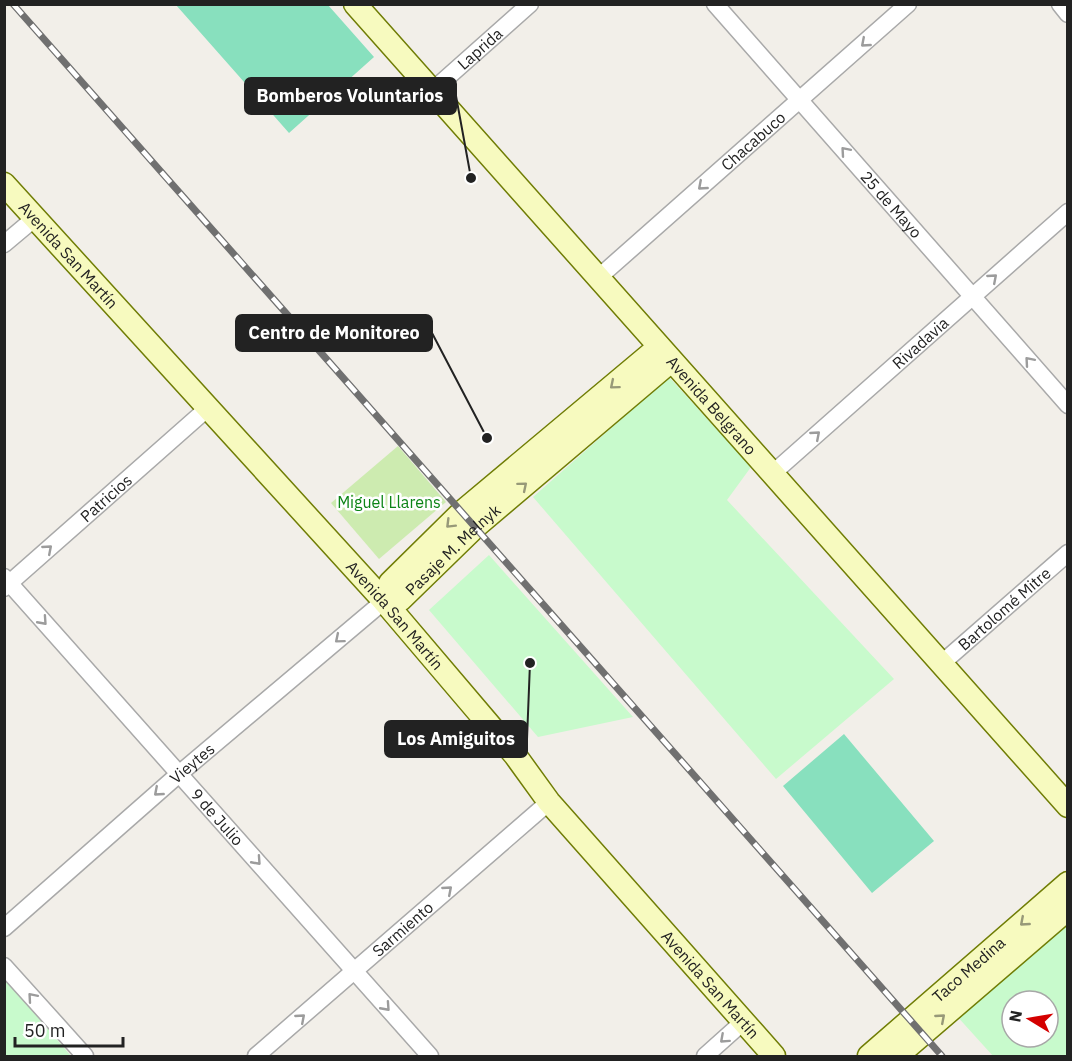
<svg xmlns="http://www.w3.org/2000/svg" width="1072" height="1061" font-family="'IBM Plex Sans',sans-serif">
	<rect width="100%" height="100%" fill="#f2efe9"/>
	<path fill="#cdebb0" d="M398,446L446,502L379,559L331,503Z"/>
	<path fill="#c8facc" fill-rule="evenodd" d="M669,377L751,467L727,500L894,679L776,779L533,497Z
		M489,555L633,717L538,737L429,610Z
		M1067,917V1056H993L955,1014ZM1012,1001H1048V1037H1012Z
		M4,979H5L71,1056H5Z"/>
	<path fill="#88e0be" d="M176,5H328L374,57L289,133Z
		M844,734L934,841L872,893L783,786Z"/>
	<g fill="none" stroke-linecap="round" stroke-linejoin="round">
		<defs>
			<g id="street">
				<path id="s1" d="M715,4L1068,405"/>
				<path d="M1060,4L1068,14"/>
				<path id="s2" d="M432,91L530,4"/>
				<path d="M4,244L35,218"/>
				<path id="s3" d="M598,278L908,4"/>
				<path id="s4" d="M772,474L1068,212"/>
				<path id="s5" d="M4,577L430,1056"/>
				<path id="s6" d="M4,588L209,407"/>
				<path id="s7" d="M941,664L1068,553"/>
				<path id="s8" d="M4,928L179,774L384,601"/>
				<path d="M4,966L85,1056"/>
				<path id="s9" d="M256,1056L549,802"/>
				<path d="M705,1056L743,1022"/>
			</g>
			<g id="secondary">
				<path id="s10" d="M355,4L1068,806"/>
				<path id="s11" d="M4,184L384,601L515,755L549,802L774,1056"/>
				<path id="s12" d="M659,347L462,512L390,583L384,601L400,600L475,527L671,361"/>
				<path id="s13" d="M869,1056L1068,883"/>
				<path d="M897,1056L1068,909"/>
			</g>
		</defs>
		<use href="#street" stroke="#a9a9a9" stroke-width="19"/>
		<use href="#secondary" stroke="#707d05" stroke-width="25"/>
		<use href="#street" stroke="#fff" stroke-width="16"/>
		<use href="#secondary" stroke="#f7fabf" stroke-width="22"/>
		<defs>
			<path id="rail" d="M13,4L942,1056"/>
		</defs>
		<use href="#rail" stroke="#707070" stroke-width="7"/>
		<use href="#rail" stroke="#fff" stroke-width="4.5" stroke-dasharray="14" stroke-linecap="butt"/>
	</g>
	<defs><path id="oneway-chevron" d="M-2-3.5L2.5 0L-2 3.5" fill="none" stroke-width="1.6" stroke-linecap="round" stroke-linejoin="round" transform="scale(1.5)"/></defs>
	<g stroke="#9c9c9c">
		<use href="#oneway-chevron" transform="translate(865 43) rotate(139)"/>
		<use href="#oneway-chevron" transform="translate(845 151) rotate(-131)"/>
		<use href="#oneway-chevron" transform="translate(702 186) rotate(139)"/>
		<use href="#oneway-chevron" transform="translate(993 278) rotate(-41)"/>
		<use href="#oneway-chevron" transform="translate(1029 361) rotate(-131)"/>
		<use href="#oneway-chevron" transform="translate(816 435) rotate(-41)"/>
		<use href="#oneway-chevron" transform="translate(48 549) rotate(-41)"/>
		<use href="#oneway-chevron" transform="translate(43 621) rotate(48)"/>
		<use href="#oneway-chevron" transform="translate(339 639) rotate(140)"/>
		<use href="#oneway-chevron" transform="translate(158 792) rotate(139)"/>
		<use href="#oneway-chevron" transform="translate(257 861) rotate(48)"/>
		<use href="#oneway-chevron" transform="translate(448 890) rotate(-41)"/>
		<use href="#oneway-chevron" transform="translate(32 997) rotate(-131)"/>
		<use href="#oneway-chevron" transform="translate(386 1007) rotate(48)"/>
		<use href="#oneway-chevron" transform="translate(301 1018) rotate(-41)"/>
		<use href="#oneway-chevron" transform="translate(724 1039) rotate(138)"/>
	</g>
	<g stroke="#979978">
		<use href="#oneway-chevron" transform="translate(614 385) rotate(140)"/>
		<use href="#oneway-chevron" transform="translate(523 486) rotate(-40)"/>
		<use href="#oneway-chevron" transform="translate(450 524) rotate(135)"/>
		<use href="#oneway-chevron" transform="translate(1024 922) rotate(139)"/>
		<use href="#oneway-chevron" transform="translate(941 1018) rotate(-41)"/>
	</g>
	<g text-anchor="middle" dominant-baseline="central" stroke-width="5" stroke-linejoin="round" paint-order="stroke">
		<g font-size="16" fill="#222" stroke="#fff">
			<text stroke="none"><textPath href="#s2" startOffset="64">Laprida</textPath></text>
			<text stroke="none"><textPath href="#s3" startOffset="207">Chacabuco</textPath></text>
			<text stroke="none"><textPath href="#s1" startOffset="267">25 de Mayo</textPath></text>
			<text stroke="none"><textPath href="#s11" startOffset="96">Avenida San Martín</textPath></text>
			<text stroke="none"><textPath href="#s4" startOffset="198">Rivadavia</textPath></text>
			<text stroke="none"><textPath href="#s10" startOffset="537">Avenida Belgrano</textPath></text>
			<text stroke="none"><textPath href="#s6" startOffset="136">Patricios</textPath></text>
			<text stroke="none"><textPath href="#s12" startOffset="466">Pasaje M. Melnyk</textPath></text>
			<text stroke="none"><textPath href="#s7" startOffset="84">Bartolomé Mitre</textPath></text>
			<text stroke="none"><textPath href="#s11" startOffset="582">Avenida San Martín</textPath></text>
			<text stroke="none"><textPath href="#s8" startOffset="250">Vieytes</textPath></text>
			<text stroke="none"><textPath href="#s5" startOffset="321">9 de Julio</textPath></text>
			<text stroke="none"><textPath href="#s9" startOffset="194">Sarmiento</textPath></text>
			<text stroke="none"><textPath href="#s13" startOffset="132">Taco Medina</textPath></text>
			<text stroke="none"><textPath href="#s11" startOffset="1068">Avenida San Martín</textPath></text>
		</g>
		<g font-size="16" fill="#0c8416" stroke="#fff">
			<text x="389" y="502">Miguel Llarens</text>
		</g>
	</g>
	<path fill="none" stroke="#222" stroke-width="2" d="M471 178L456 96M487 438L432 333M530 663L527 739"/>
	<g fill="#222" stroke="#fff" stroke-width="2">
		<circle cx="471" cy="178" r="6"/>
		<circle cx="487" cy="438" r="6"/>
		<circle cx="530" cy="663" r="6"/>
	</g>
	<g fill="#222" stroke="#222" stroke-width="2">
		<rect x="245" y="78" width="211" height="36" rx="6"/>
		<rect x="236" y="315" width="196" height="36" rx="6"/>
		<rect x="385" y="721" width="142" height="36" rx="6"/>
	</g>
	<g font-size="18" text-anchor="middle" font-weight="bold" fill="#fff">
		<text x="350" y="102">Bomberos Voluntarios</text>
		<text x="334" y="339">Centro de Monitoreo</text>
		<text x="456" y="745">Los Amiguitos</text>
	</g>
	<rect width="1072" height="1061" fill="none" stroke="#222222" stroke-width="12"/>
	<g transform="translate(1030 1019) rotate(281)"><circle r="28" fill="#ffffff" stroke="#a7a7a7" stroke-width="1.5"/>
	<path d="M0-4.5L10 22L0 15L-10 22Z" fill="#d40000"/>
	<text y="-9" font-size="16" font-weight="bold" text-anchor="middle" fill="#222222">N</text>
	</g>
	<path d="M15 1037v9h108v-9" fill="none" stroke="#222222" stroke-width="3"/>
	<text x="24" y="1037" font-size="18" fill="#222222" stroke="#ffffff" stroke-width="4.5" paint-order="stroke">50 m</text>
</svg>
